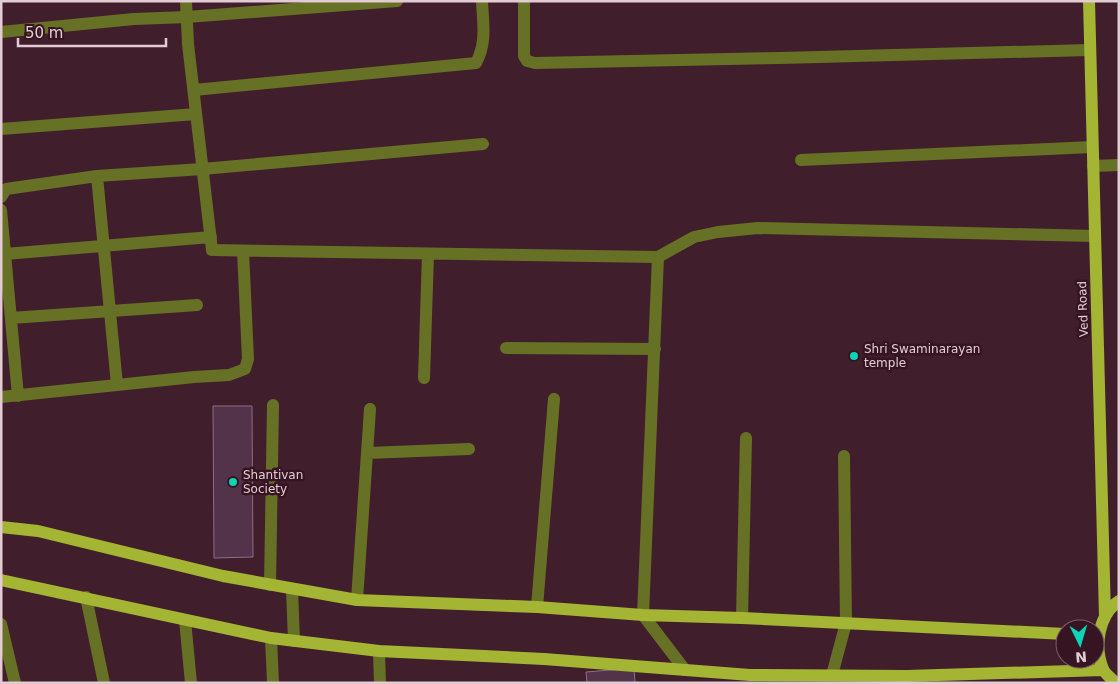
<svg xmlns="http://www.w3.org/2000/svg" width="1120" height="684" font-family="'DejaVu Sans',sans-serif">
	<rect width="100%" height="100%" fill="#411e2b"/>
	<path fill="#52334a" stroke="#8f6d86" d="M213,406H252L253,557L214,558Z
		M634,668L635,683H587L586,672Z"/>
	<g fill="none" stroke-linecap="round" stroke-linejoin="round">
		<path stroke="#677126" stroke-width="12" d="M186,1L188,44L212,250L658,257L643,615L685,670
			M524,1V56L527,61L535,63L780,58L1090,50
			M1,32L134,19L187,17L397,1
			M194,90L476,63C487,42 483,24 482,1
			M1,129L196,114
			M801,160L1092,147
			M1093,166L1119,165
			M97,176L117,385
			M1,197L6,189L97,176L202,169L483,144
			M1,210L18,396
			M5,254L211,237
			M658,257L694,237L718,232L758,228L1095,236
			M11,318L197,305
			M506,348L655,349
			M424,378L428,254
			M1,397L194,377L229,375L245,369L248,359L243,251
			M367,453L469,449
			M270,585L273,405
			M292,589L294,641
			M86,597L104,683
			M357,600L370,409
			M537,607L554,399
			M742,618L746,438
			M185,620L191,683
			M1,624L15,683
			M271,638L273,683
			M379,651L380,683
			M832,675L846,623L844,456"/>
		<path stroke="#a4b433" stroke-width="12" d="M1089,1L1105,617
			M1,527L38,531L223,576L357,600L537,607L643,615L742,618L1065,634
			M1,580L271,638L379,651L544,659L750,675L907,676L1103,670
			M1116,683C1112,679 1105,674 1103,669C1094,647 1098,615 1119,601"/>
	</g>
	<g fill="#0bd5b5" stroke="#361422" stroke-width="2">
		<circle cx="854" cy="356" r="5"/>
		<circle cx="233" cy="482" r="5"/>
	</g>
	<g text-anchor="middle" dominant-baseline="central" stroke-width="5" stroke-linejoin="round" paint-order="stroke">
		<g font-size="12" fill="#e2cbd2" stroke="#361422">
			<text transform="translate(1083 309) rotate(-92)">Ved Road</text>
		</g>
		<g font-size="12" fill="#e2cbd2" stroke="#361422" text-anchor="start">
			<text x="864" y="349">Shri Swaminarayan<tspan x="864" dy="14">temple</tspan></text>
			<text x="243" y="475">Shantivan<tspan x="243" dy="14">Society</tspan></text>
		</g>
	</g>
	<rect width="1120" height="684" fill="none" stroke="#e2cbd2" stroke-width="5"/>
	<g transform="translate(1080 644) rotate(175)"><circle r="24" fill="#361422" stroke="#7b5d68"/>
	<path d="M0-4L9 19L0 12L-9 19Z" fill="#0bd5b5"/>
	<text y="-8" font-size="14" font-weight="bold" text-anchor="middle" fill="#e2cbd2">N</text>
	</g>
	<path d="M18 38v8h148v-8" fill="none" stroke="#e2cbd2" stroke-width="2.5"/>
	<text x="25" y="38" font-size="15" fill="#e2cbd2" stroke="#361422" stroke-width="4" paint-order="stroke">50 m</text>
</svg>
